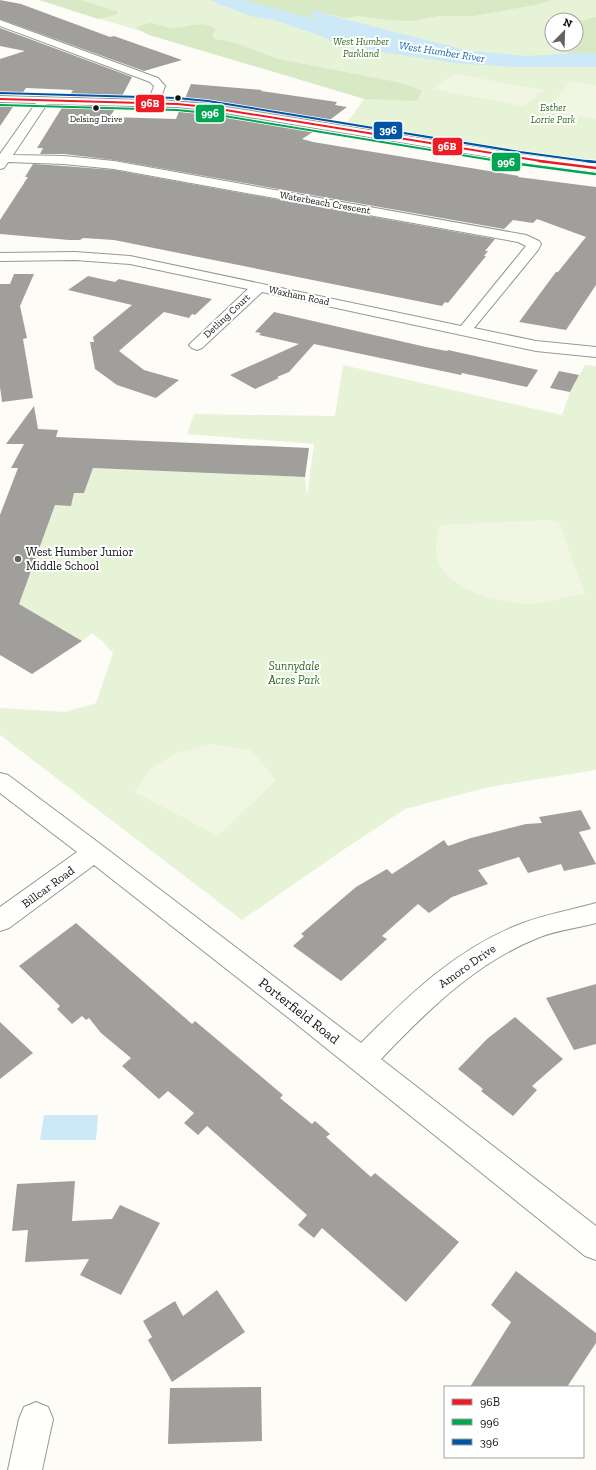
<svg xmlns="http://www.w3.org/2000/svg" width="596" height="1470" font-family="'Zilla Slab',serif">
	<rect width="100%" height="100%" fill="#fdfcf7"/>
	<path fill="#e7f3d7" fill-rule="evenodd" d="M38,0H596V162L542,156L347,123L364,99ZM552,20H576V44H552Z
		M343,365L562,415L570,392L585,365L596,366V770L489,787L405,809L340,852L242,920L0,735V708L65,712L96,703L113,653L101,640L92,633L82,641L19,604L55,505H71L74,493H84L93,468L305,477L307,496L314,444L187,434L194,414L335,416Z"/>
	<path fill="#d8eac5" d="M40,0H80L117,11L118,14L98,19Z
		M242,0H552L535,5L474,16H439L411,21L388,20L358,16L345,18L313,11L320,20L327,24C299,23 266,16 242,0Z
		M596,17V54H569L554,44H576V22Z
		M151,23C158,24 169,29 176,28C191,26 202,20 216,29L212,35L215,39L236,43L278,59L402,83L422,91L417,101L365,99L149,35L136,28L140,25Z"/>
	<path fill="#f0f6e1" d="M455,74L544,90L523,106L432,89Z
		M571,81L596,85V119L545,111Z
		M551,520L559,523L585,594C567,595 552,603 534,604C504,605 440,590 436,552C435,544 438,533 439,525Z
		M209,744L251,750L276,780L218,836L135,792L149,770L174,754Z"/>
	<path fill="#cde8f7" d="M210,0H242L254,8L290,19L327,24L309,14L313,11L465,50L526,56L580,53L596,54V67H515L454,63L387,53L332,42L324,37L274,20L250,16Z
		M44,1115H98L96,1140H40Z"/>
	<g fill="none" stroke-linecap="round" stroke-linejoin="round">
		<path fill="#cde8f7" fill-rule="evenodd" d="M214,0H243L364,32L366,36L364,40L357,42L217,4Z"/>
	</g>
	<path fill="#a19f9c" d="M0,0L21,4L110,37L114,36L182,60L144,71L0,19Z
		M0,28L132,77L121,98L69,96L73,90L26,88L21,95H0V59L25,51L0,46Z
		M191,84L262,90L261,91L337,102L335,105L347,107L327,122L207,103L184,101Z
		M0,104H15L0,126Z
		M63,106L116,107L110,117L176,119L180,109L207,111L316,130L302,139L313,142L519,176L518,177L596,187V285L566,330L519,322L556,272H558L586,237L537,219L533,223L513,220L504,229L114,160L64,154H40L43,148H37Z
		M33,164L64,166L114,170L495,239L485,251H488L484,256H486L448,303L445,302L442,306L114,240L83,238L80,240H69L0,234V220L28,177H25Z
		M14,274H34L20,306L27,338L23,339L33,398L2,402L0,387V284H10Z
		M88,276L115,282L119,279L212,299L195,315L192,314L189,318L164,312L119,351L144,370L179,380L156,398L117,385L95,369L90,342H94L93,337L132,305L68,290Z
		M274,312L426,347L447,351L448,350L538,370L527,387L462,373L461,375L314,344L289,372L277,377L279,378L255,389L230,375L299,344L259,335L261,333L255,332Z
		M559,371L579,375L570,392L550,388Z
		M34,406L38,429L58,430L56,437L309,448L305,477L93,468L84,493H74L71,506L55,505L19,604L82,641L32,674L0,655V515L18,468H11L24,444H6Z
		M581,810L591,829L579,832L596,864L564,871L561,864L528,873L519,857L478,870L488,884L452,897L429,913L418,904L382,936L387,939L341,981L293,946L304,936L301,934L356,887L387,869L392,874L444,840L448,846L471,838L526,824L542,823L539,817Z
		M76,923L192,1024L195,1021L283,1095L280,1098L312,1124L315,1121L330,1134L326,1137L371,1177L375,1173L459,1242L406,1302L322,1228L314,1238L298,1225L307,1215L207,1126L198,1135L184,1123L194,1113L168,1091L159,1099L122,1066L131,1058L101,1033L89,1018L86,1020L82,1016L72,1024L57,1009L60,1006L19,966Z
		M596,984V1044L574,1050L546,998Z
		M515,1017L563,1059L532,1086L537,1090L513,1116L481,1091L483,1089L458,1069L487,1039Z
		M0,1022L33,1053L0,1079Z
		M75,1181L72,1221L112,1219L120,1205L160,1223L121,1295L80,1275L89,1259L25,1262L28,1230L12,1231L17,1184Z
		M516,1271L596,1333V1343L567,1387H470L511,1322L491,1305Z
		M217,1290L245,1332L172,1382L148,1340L152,1337L143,1321L175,1301L183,1316Z
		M261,1387L262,1441L168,1444L170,1388Z"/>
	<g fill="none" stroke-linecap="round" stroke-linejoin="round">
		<defs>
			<path id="minor" d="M0,20L158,78L165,86L160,100L207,104L519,154L596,164V172L519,162L207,110L177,107L47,104L13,155L64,156L114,161L526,235L539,241L541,244L538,250L474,328L536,341L596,347V357L536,351L262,292L202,348L197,350L192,348L189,345L192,342L248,289L130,264L75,260L0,261V253L75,252L130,256L461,326L526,246L518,242L114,169L64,164L8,162L4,168L0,169V154L36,103L0,102V96L149,100L154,86L150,82L0,26Z
				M0,773L8,775L103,846L361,1043C409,995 458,947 523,923C547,914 572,910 596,903V923C578,928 558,930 540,937C476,962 428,1010 381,1059L596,1226V1260L585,1256L290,1019L94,865L9,928L0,931V907L77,852L0,793Z
				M36,1402L48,1407L53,1419L42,1470H8L19,1419L24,1407Z"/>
		</defs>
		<use href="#minor" stroke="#979795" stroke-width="2"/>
		<use href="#minor" fill="#fffffe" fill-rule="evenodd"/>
		<defs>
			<path id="bus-1-far1" d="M0,99L177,104L207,107L547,162"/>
			<path id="bus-1" d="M539,161L596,168"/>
			<path id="bus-2-far1" d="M0,105L177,110L206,113L504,162"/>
			<path id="bus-2" d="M497,161L595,174"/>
			<path id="bus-3-far1" d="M0,93L177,98L208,101L520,152L593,162"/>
			<path id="bus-3" d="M586,161L596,162"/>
		</defs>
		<use href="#bus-1-far1" stroke="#fff" stroke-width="3.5"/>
		<use href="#bus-1" stroke="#fff" stroke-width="4.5"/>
		<use href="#bus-2-far1" stroke="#fff" stroke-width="3.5"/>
		<use href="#bus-2" stroke="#fff" stroke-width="4.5"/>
		<use href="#bus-3-far1" stroke="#fff" stroke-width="3.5"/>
		<use href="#bus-3" stroke="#fff" stroke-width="4.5"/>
		<use href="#bus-1-far1" stroke="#ed1c24" stroke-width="2"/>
		<use href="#bus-1" stroke="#ed1c24" stroke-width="2.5"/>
		<use href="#bus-2-far1" stroke="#00a651" stroke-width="2"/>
		<use href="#bus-2" stroke="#00a651" stroke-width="2.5"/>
		<use href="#bus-3-far1" stroke="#0054a6" stroke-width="2"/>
		<use href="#bus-3" stroke="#0054a6" stroke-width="2.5"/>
	</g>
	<g fill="#111" stroke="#fff" stroke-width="1.5">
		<circle cx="178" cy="98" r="3.5"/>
		<circle cx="96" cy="108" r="3.5"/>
	</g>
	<circle fill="#646362" stroke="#fff" stroke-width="1.5" cx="18" cy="559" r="4"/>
	<g text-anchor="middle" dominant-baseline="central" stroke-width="4" stroke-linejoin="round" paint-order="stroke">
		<g font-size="9" fill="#111" stroke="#fff">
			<text x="96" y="119">Delsing Drive</text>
		</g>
		<g font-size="10" font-style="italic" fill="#2f6b1f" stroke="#fff">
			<text x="361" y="42">West Humber<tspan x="361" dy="12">Parkland</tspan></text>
			<text x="553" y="108">Esther<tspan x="553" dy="12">Lorrie Park</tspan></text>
		</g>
		<g font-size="10" fill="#111" stroke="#fff">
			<text transform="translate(325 203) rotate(10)">Waterbeach Crescent</text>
			<text transform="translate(299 296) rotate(12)">Waxham Road</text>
			<text transform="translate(227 316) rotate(-43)">Detling Court</text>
		</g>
		<g font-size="11" font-style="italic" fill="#1768a6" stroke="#fff">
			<text transform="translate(442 52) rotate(9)">West Humber River</text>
		</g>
		<g font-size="12" fill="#111" stroke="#fff" text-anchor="start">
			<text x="26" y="552">West Humber Junior<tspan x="26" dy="14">Middle School</tspan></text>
		</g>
		<g font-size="12" font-style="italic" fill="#2f6b1f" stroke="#fff">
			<text x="294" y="666">Sunnydale<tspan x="294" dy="14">Acres Park</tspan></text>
		</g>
		<g font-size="12" fill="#111" stroke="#fff">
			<text transform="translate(48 887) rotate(-36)">Billcar Road</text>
			<text transform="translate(467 966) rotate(-35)">Amoro Drive</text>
		</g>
		<g font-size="14" fill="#111" stroke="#fff">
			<text transform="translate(299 1011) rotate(38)">Porterfield Road</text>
		</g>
	</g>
	<g stroke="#fff" stroke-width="1.5">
		<rect x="135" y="94" width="30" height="19" rx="4" fill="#ed1c24"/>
		<rect x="195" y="104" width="30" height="19" rx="4" fill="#00a651"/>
		<rect x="373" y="121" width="30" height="19" rx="4" fill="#0054a6"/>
		<rect x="432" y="137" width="31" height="19" rx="4" fill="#ed1c24"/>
		<rect x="491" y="152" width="30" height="20" rx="4" fill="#00a651"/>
	</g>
	<g font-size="11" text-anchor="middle" font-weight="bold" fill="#fff">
		<text x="150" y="107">96B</text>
		<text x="210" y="117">996</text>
		<text x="388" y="134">396</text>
		<text x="447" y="150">96B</text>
		<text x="506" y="166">996</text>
	</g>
	<rect x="444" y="1386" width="140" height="72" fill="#ffffff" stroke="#a0a0a0"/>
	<rect x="452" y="1399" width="20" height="6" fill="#ed1c24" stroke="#a0a0a0"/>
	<text x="480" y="1406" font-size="12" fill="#111111">96B</text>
	<rect x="452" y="1419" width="20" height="6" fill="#00a651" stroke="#a0a0a0"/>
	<text x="480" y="1426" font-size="12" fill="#111111">996</text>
	<rect x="452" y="1439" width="20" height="6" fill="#0054a6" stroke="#a0a0a0"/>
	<text x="480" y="1446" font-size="12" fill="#111111">396</text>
	<g transform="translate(564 32) rotate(23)"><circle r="19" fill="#ffffff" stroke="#a0a0a0"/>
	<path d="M0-3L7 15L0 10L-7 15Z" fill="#646362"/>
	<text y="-6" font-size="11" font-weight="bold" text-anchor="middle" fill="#111111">N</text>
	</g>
</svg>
